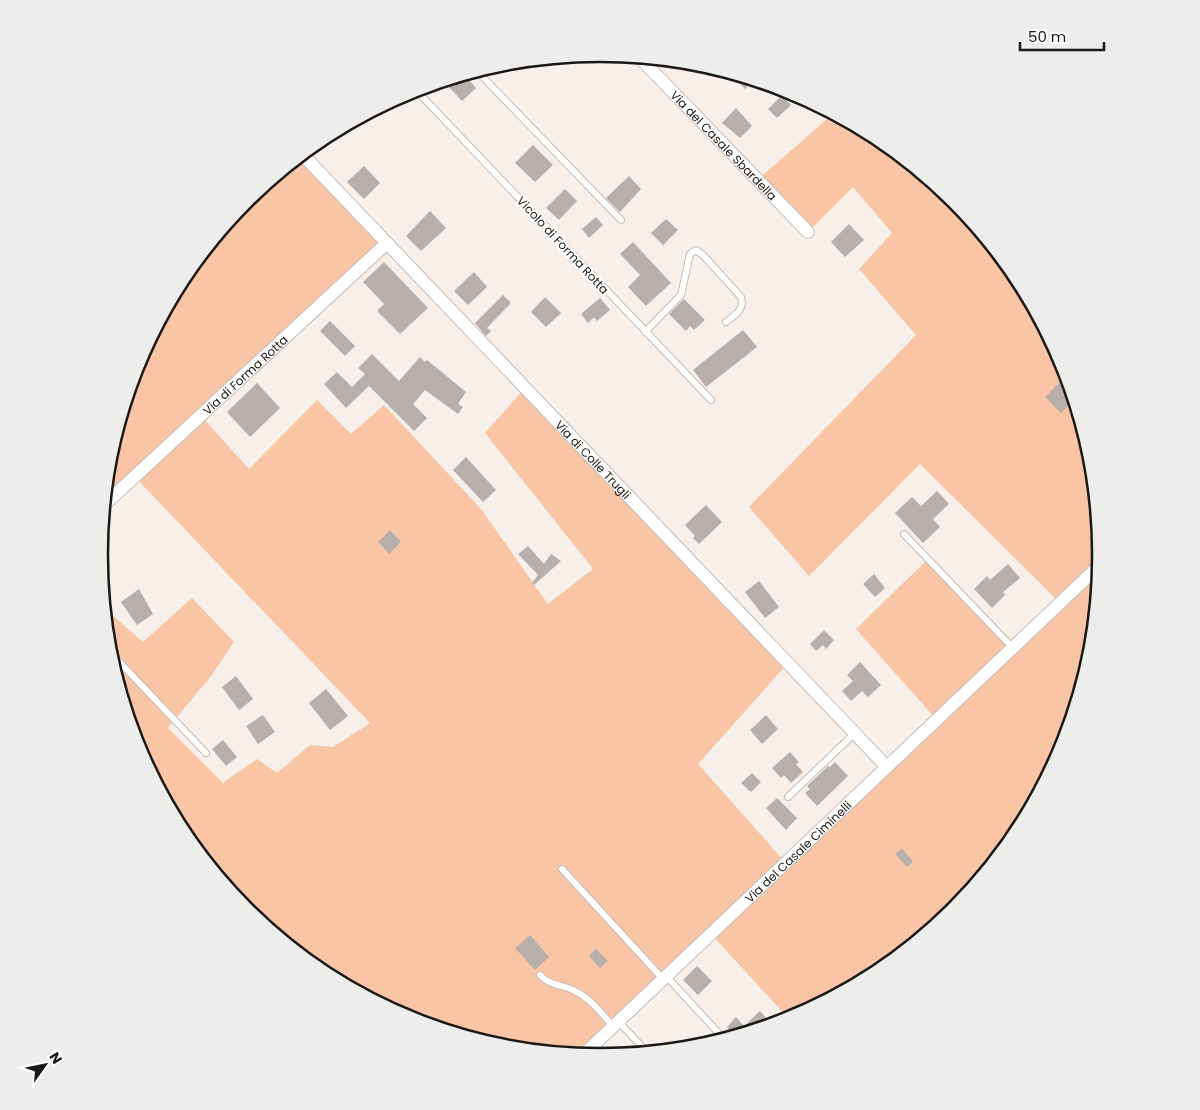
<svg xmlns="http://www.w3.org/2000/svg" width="1200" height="1110" font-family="Poppins,sans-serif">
	<rect width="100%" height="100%" fill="#f6efea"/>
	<path fill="#f9c5a5" d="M833,114L879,138L955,201L1017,277L1063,363L1092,457L1101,555L1092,653L1063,747L1017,834L954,910L878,972L792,1018L789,1019L710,933L583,1055L502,1047L408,1018L321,972L245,909L183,833L137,747L108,653L104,608L143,642L192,598L234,642L212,675L168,728L223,783L257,759L277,773L310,745L333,747L370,723L135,477L114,496L105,487L108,457L137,363L183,276L246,200L302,154L387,243L201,416L249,469L317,400L351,434L384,405L481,509L548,604L593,569L485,433L524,389L788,663L698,764L785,862L936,719L856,629L928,559L1012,647L1060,603L920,464L809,576L749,507L916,335L859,269L892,233L853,187L808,232L757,180Z"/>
	<path fill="#b6afac" d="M730,73L753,80L745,89Z
		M464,75L476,88L462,101L449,87Z
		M782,95L791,105L777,118L768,109Z
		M736,108L752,126L740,138L722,123Z
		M533,145L553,165L535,182L515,163Z
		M364,166L380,183L364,199L347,182Z
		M629,176L641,189L620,212L606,198Z
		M565,189L577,201L559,220L546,208Z
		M430,211L446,228L421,251L406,236Z
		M596,217L603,225L589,238L582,229Z
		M666,219L678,230L663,245L651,233Z
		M849,224L864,240L845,257L831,242Z
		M633,242L671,283L646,306L628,287L640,275L620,254Z
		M384,262L428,308L400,334L377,311L384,304L363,282Z
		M474,272L487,287L468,305L454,291Z
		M503,295L511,303L487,328L491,331L486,336L475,323Z
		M545,297L561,313L546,327L531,312Z
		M600,298L610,310L597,321L594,317L588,323L581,314Z
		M684,299L705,320L694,330L690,326L686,331L669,314Z
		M330,321L355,346L345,356L320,331Z
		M743,330L757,347L706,387L693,370Z
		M372,354L399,381L420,357L425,362L427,360L466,392L458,404L463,407L458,414L425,390L413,404L427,418L414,431L369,386L346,408L324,384L337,372L352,387L365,374L358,368Z
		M257,383L280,408L250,437L227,412Z
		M1059,383L1074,400L1061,413L1045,397Z
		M466,457L496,490L483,502L453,470Z
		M937,491L949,504L933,519L940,527L923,543L895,513L912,497L921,506Z
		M706,505L722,522L699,544L693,538L695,536L685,525Z
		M390,530L401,542L389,554L378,542Z
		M528,546L544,564L551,554L561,561L534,585L532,583L538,575L518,554Z
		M1008,564L1020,578L1003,592L1005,595L992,608L974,589L987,576L990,580Z
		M874,574L885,588L875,597L863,584Z
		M759,581L779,607L765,618L745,592Z
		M139,589L153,614L137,625L121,602Z
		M824,630L834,640L826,649L823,645L816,651L810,644Z
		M860,662L881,685L868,697L862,691L851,701L842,691L853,681L847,675Z
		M236,676L253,699L239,710L222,687Z
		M326,689L348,716L330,730L309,703Z
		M263,715L275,732L258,744L246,726Z
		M766,715L778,729L762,744L750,730Z
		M223,740L237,757L226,766L212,749Z
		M790,752L799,762L796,764L803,772L791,783L784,775L781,778L772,768Z
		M835,762L848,776L817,806L805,793L810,789L807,786L828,766L830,767Z
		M752,773L761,782L751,792L741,783Z
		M777,798L797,818L786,830L766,808Z
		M902,848L913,862L907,867L895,854Z
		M530,935L549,957L535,970L515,948Z
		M596,949L608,961L600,968L589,956Z
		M697,966L712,981L698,995L683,980Z
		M760,1011L772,1024L734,1036L727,1027L736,1017L744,1026Z"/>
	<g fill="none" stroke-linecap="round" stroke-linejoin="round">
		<defs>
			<path id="lane" d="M477,71L621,220
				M416,90L711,400
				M645,332L681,295L690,254L696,250L703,255L741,297C745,310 735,315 726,322
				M1065,372L1066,373
				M904,534L1012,647
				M108,650L206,753
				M788,797L855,733
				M562,869L663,979
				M540,975C551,987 562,984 575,991C590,998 602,1014 613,1026
				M666,976L724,1039
				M618,1021L647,1052"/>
			<g id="street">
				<path id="s1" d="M640,58L808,232"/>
				<path id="s2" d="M302,154L886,766"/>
				<path id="s3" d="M104,505L387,243"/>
				<path id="s4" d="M583,1055L1100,565"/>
			</g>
		</defs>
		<use href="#lane" stroke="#c3bcb8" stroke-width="8"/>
		<use href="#street" stroke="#c3bcb8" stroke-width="14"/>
		<use href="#lane" stroke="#fff" stroke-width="6"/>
		<use href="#street" stroke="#fff" stroke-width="12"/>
	</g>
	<g text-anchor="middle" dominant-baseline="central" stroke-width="4" stroke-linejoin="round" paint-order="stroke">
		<g font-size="12" fill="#1b1917" stroke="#fff">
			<text stroke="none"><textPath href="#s1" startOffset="121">Via del Casale Sbardella</textPath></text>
			<text transform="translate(563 245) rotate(47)">Vicolo di Forma Rotta</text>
			<text stroke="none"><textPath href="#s3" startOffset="192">Via di Forma Rotta</textPath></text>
			<text stroke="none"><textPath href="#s2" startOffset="422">Via di Colle Trugli</textPath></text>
			<text stroke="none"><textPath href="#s4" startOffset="296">Via del Casale Ciminelli</textPath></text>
		</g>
	</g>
	<path d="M0 0H1200V1110H0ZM600 62H600A492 492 0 0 1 1092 554V556A492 492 0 0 1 600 1048H600A492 492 0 0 1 108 556V554A492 492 0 0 1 600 62Z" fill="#ededec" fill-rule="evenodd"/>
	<path fill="none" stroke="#1b1917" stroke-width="2.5" d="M600 62H600A492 492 0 0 1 1092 554V556A492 492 0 0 1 600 1048H600A492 492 0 0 1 108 556V554A492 492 0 0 1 600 62Z"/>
	<g transform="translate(45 1065) rotate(57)" stroke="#ffffff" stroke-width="4" paint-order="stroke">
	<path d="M0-4L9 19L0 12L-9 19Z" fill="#1b1917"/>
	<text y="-8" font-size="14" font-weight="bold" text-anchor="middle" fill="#1b1917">N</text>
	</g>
	<path d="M1020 42v8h84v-8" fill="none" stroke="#1b1917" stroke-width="2.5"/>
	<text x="1028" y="42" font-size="15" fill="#1b1917" stroke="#ffffff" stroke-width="4" paint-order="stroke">50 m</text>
</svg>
